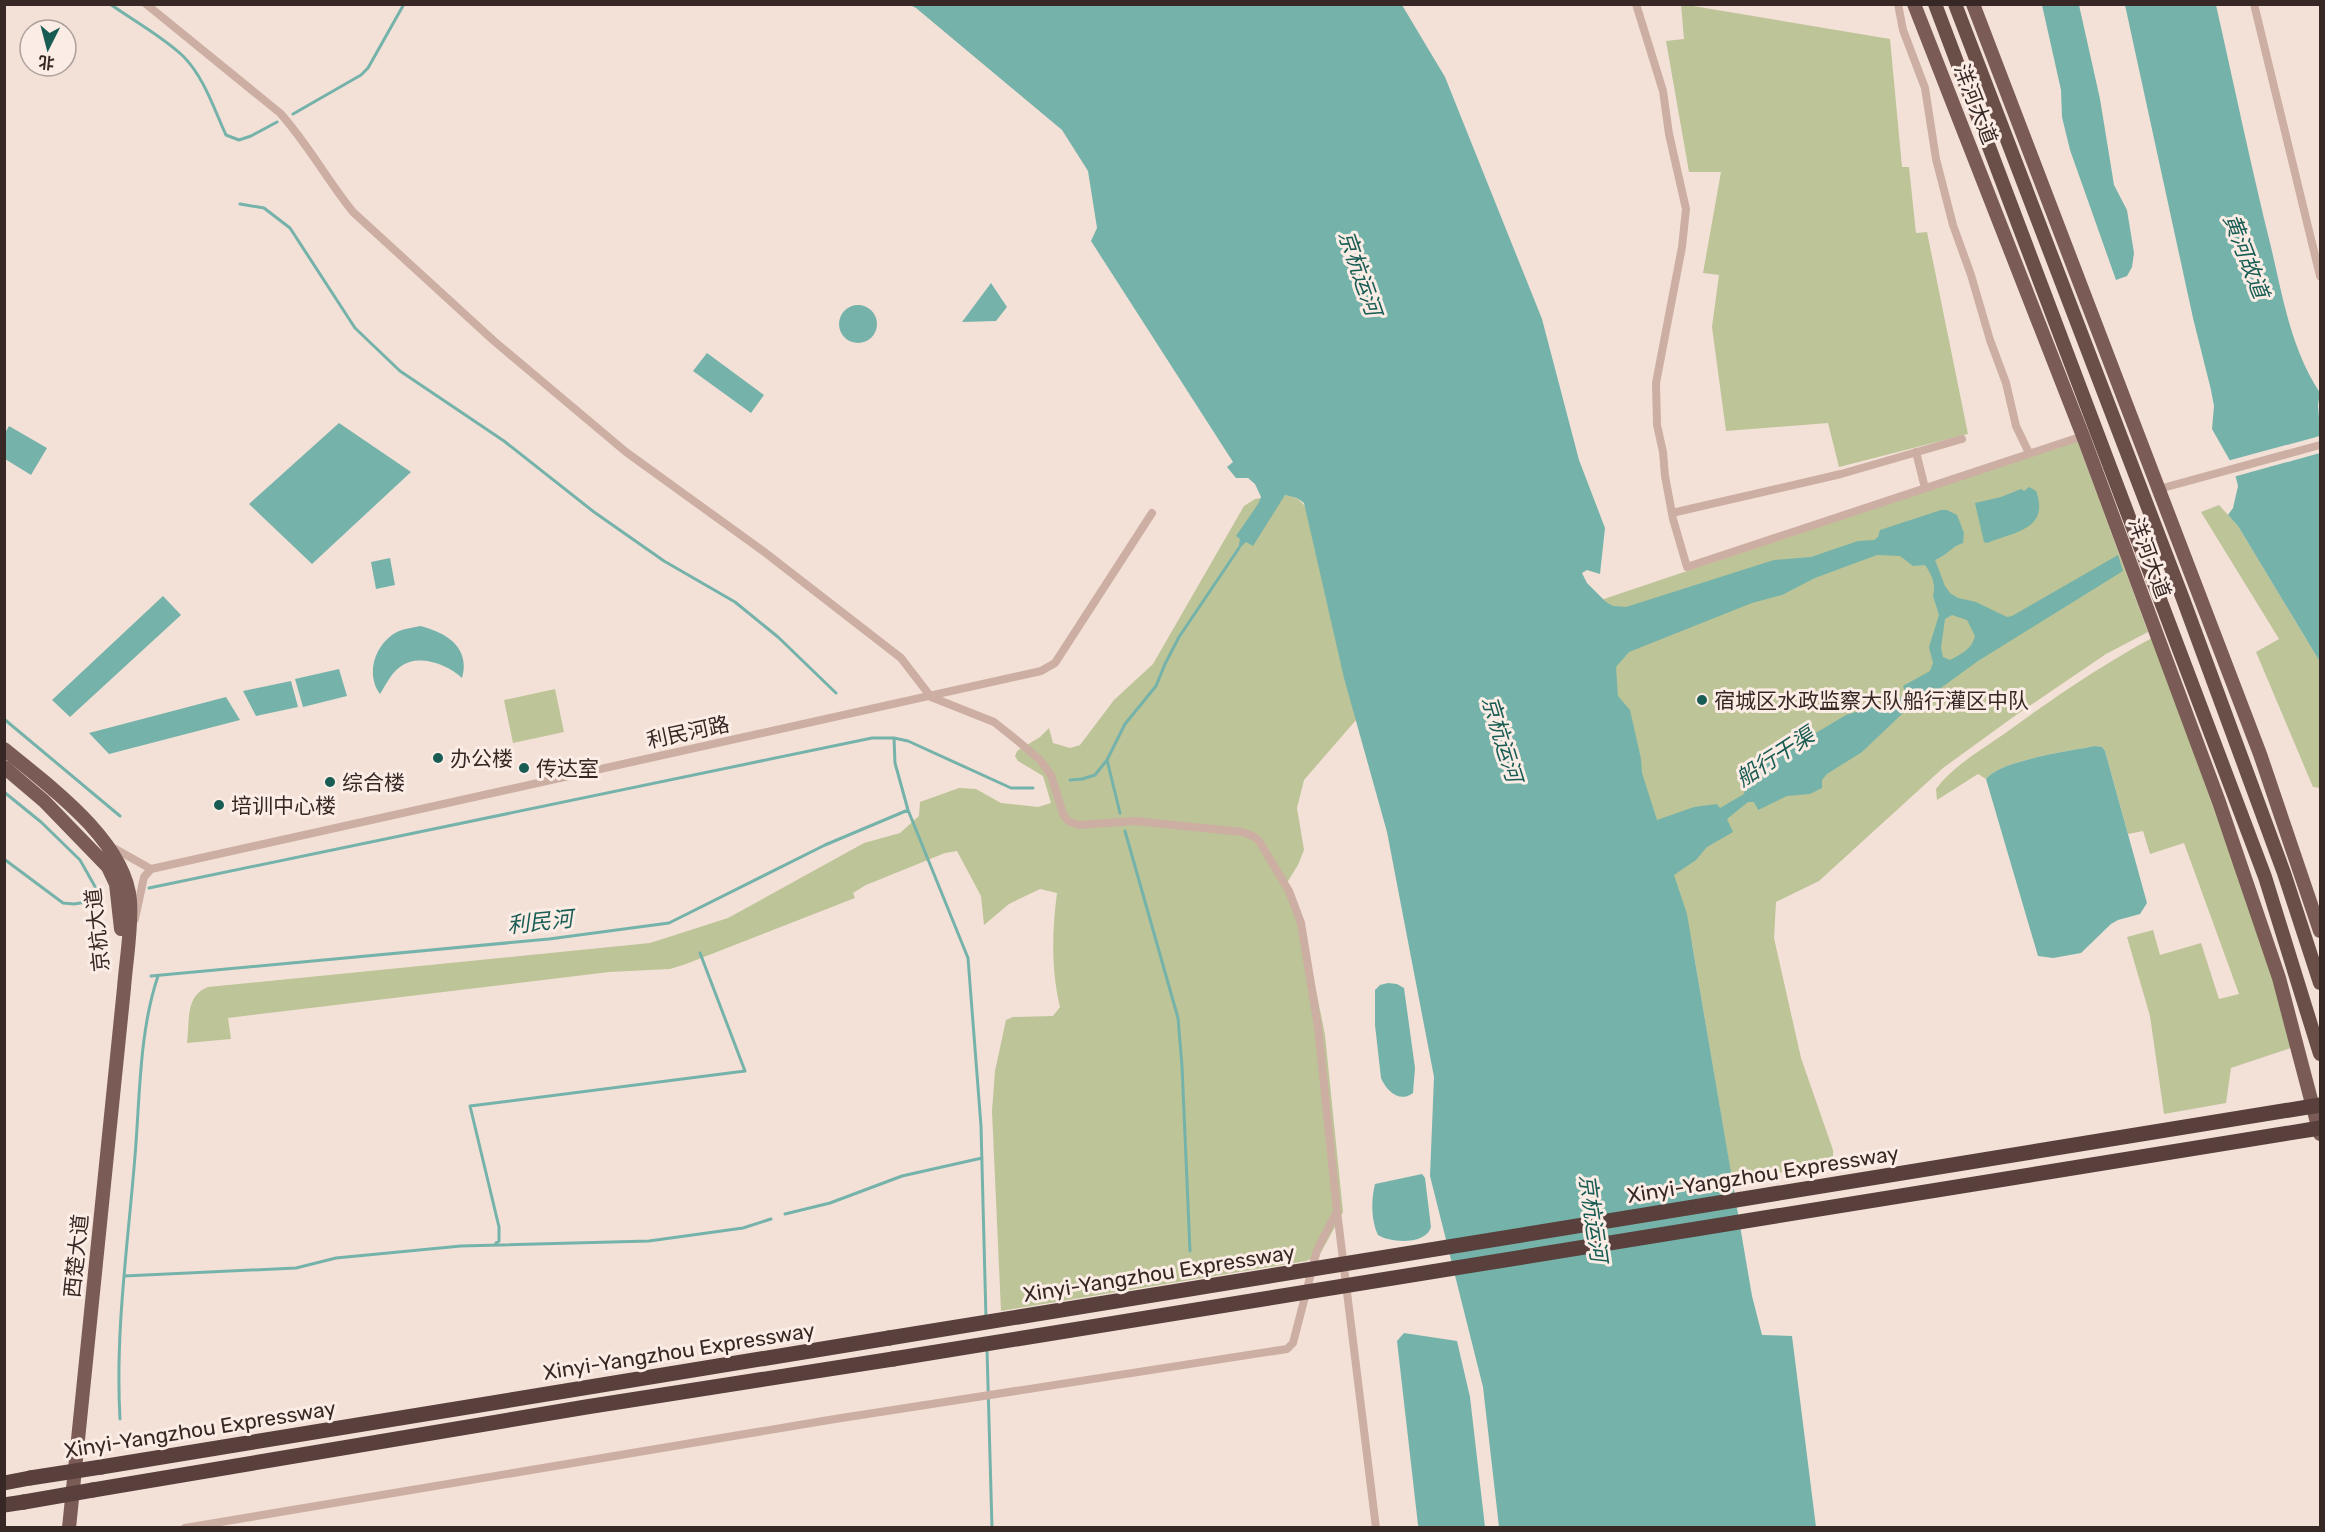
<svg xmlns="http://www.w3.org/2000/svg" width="2325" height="1532" font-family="Rubik,'Noto Sans SC',sans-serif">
	<rect width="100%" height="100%" fill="#f3e1d8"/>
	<path fill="#bdc497" d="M1681,4L1890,39L1902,167H1909L1916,233L1927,232L1968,434L1839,467L1828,423L1726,431L1712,327L1719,275L1703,273L1721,172H1689L1666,41L1684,39Z
		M2077,440L2148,632L2106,654L2016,715L1943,768L1819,881L1776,902L1774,938L1801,1058L1833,1150V1159C1799,1170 1767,1178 1731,1175L1692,943L1583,606Z
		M1285,495L1297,498L1305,506L1356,720L1304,780L1297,808L1304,850L1298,865L1285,886L1310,960L1325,1035L1343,1212L1319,1256L1306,1261L1001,1311L992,1111L995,1071L1006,1020L1013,1017L1053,1016L1060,1007C1051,970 1052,930 1057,893L1040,889L1009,904L984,925L981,896L957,851L945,853L866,885L853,893L855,898L686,964L670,969L609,972L228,1018L231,1039L187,1043C190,1020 185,996 208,987L650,943L728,918L864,843L900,833L919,816L920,802L959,788L976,789L1001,803L1038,807L1051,803L1043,776L1018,761L1015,756L1017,751L1040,737L1049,728L1053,743L1070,748L1080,745L1114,700L1153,664L1244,506L1255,499Z
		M2219,505L2238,526L2320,662V788L2313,787L2256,652L2279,639L2201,512Z
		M2152,638L2267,956L2291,1048L2231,1068L2226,1103L2164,1114L2150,1016L2127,937L2153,930L2160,955L2201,943L2219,999L2239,994L2184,843L2150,854L2143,831L2128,834L2105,751L2102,747L2095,746C2070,751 2001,760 1986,779L1978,774L1937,800L1936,789C1953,766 1981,750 2004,734C2052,699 2100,666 2152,638Z
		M555,689L564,732L513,743L504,700Z"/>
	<path fill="#75b3aa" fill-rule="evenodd" d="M910,5H1402L1445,77L1542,319L1579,460L1605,528L1600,574L1587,570L1582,573L1587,583L1606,602L1613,606L1626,607L1774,560L1811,557L1858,541L1874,540L1878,537L1880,530L1941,510H1947L1957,515L1964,533L1963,543C1952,546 1946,556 1935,560L1945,586L1950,593L1958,598L1976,602L2007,617L2012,616L2118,555L2123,571L1978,661L1916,706L1904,712L1862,752L1827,774L1822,780V788L1810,794L1787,796L1758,810L1754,802H1748L1727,819L1733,832L1707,847L1696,860L1674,875L1687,914L1752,1296L1762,1335L1792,1336L1816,1527H1499L1483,1387L1430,1176L1434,1077L1387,832L1344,678L1304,503L1297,498L1285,495L1253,546L1246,542L1238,550L1240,539L1236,536L1258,504L1261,497L1255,484L1248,478H1236L1227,467L1233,462L1091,241L1097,228L1088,171L1062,130L916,8ZM1877,555L1900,556L1913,566L1925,565C1932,575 1936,584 1933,596L1939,615L1929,647L1933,663L1930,671L1903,686L1906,694L1904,697L1846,715L1809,737L1797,738L1789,734L1780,741L1774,757L1742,779L1746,786L1744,794L1720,808L1717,804L1694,807L1657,820L1642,773L1641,759L1630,710L1618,696L1616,667L1629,652L1752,603L1782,595L1815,578ZM1952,615L1967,620L1975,636C1972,649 1961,654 1950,660L1943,657L1941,648L1945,619Z
		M2042,5H2079L2100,99L2114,185L2127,210L2134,253L2132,267L2127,276L2116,280L2070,150L2062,117L2061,90Z
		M2125,5H2216C2234,85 2251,166 2271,247C2283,298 2291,349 2320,393L2318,405L2320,430V662L2238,526L2228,515L2233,508L2238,486L2233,466L2212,429L2214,406L2211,390L2193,318Z
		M991,283L1007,307L996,321L962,322Z
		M839 324a19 19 0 1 1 38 0a19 19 0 1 1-38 0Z
		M707,353L764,395L751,413L693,371Z
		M339,423L411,472L312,564L249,504Z
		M9,426L47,448L31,475L5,459V433Z
		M2029,487L2036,491C2050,529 2015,532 1987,543L1984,542L1975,503L2001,497L2021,489L2024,491Z
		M390,558L395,585L376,589L371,562Z
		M163,596L181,615L70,717L52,700Z
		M420,626C445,632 471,647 462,678C447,664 418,653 400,667C391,673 386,685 380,694C366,675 374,648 392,635C400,629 411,628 420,626Z
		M339,669L347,696L303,707L295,679Z
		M291,681L298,707L256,716L243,691Z
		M226,697L240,720L109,754L89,733Z
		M2095,746L2102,747L2105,751L2147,903L2140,914L2118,920L2111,924L2081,953L2053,958L2038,956L1986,779C2001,760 2070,751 2095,746Z
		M1388,983L1397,984L1404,988L1415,1068L1413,1093C1400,1103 1387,1092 1381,1078L1375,1025V990L1380,985Z
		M1422,1174L1425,1178L1431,1227C1426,1245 1391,1243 1378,1235C1371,1220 1371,1200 1375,1184Z
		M1404,1333L1457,1341L1470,1397L1485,1527L1420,1528L1418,1525L1397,1341Z"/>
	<path fill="#f3e1d8" d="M2320,436V453L2233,477L2227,461Z"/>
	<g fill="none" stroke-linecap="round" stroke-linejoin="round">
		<path stroke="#75b3aa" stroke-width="3" d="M110,4C134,21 162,36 183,56C204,77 214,109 226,135L239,140L251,136L277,122
			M293,114L361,75L368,68L404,4
			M240,204L264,208L290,228L355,328L400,371L504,441L594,512L664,561L735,602L778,637L836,693
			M4,719L120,816
			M894,738L895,763L908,810L968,958L981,1126L986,1319
			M1107,760L1120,813
			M1070,780L1082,779L1095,775L1107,760L1125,724L1156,686L1165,664L1179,637L1239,548
			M4,792L41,822L80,860L102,899
			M1125,831L1178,1018L1182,1066L1190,1251
			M4,859L63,903L74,904L93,901
			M149,888L872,738H894L908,741L1011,788H1033
			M151,976L549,939L669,923L825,845L908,810
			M785,1214L830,1203L902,1176L982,1158
			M496,1243L499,1241V1227L470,1106L745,1071L700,953
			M124,1276L296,1268L336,1258L461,1246L649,1241L743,1228L771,1219
			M987,1349L992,1528
			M120,1419C115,1331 128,1244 135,1156C140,1097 139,1032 158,976"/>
		<path stroke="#ccaea3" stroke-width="8" d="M146,4L280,113C308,144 327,180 353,212L494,341L626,452L763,551L901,658L931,697L994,722L1019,742L1040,760L1051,775L1063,814L1068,821L1079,825L1135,821L1242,832L1253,836L1259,841L1289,891L1301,923L1318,1027L1337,1211L1376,1528
			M1636,4L1663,91L1669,134L1686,209L1682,247L1656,383L1657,425L1663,452L1665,476L1673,519L1687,567L2083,436
			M1898,4L1903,30L1925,88L1936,159L1953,225L1971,275L1990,340L2006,383L2016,426L2029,453
			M2254,4L2320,276
			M1916,452L1925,488
			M2159,489L2320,445
			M1672,513L1841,474L1962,439
			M110,846L151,869
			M135,919L144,877L151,869L1041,671L1055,663L1152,513
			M185,1528L835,1419L1287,1349L1293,1343L1317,1250L1337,1211"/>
		<path stroke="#7a5b55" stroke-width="14" d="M1914,4L2083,436L2219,802L2279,978L2320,1134
			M1973,4L2260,754L2320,931
			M4,749C48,785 126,841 130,901C132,928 126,961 124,988L69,1528
			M4,767L44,801L108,867L116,884L121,929"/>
		<path stroke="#6a4e48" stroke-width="14" d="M1935,4L2265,877L2320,1054
			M1955,4L2183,599L2284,873L2320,983"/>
		<path stroke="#59403c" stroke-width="15" d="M101,1467L889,1338
			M4,1483L30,1478
			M93,1490L586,1407L893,1359
			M4,1505L24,1502"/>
		<path stroke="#59403c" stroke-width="15" d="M889,1338L2320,1105
			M893,1359L2320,1128
			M30,1478L101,1467
			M24,1502L93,1490"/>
	</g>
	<g fill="#185c54" stroke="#fbede5" stroke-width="2">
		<circle cx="1702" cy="700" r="6"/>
		<circle cx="438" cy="758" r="6"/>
		<circle cx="524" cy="768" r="6"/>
		<circle cx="330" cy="782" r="6"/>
		<circle cx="219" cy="805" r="6"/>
	</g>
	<g text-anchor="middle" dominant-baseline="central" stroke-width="6" stroke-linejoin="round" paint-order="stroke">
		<g font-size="21" fill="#372826" stroke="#fbede5">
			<text transform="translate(1976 104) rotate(69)">洋河大道</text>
			<text transform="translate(2150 558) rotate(70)">洋河大道</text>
			<text transform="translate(688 732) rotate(-12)">利民河路</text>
			<text transform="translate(97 930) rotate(-96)">京杭大道</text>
			<text transform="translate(1763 1174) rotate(-9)">Xinyi-Yangzhou Expressway</text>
			<text transform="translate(76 1256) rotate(-84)">西楚大道</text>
			<text transform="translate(1159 1273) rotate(-9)">Xinyi-Yangzhou Expressway</text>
			<text transform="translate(679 1351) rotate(-9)">Xinyi-Yangzhou Expressway</text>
			<text transform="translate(200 1429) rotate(-9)">Xinyi-Yangzhou Expressway</text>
		</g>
		<g font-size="21" fill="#372826" stroke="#fbede5" text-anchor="start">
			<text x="1714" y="700">宿城区水政监察大队船行灌区中队</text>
			<text x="450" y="758">办公楼</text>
			<text x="536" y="768">传达室</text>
			<text x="342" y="782">综合楼</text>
			<text x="231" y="805">培训中心楼</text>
		</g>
		<g font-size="22" font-style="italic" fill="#185c54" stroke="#fbede5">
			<text transform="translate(2246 256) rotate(69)">黄河故道</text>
			<text transform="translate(1360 273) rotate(71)">京杭运河</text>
			<text transform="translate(1502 739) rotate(73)">京杭运河</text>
			<text transform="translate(1775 757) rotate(-33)">船行干渠</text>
			<text transform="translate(540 922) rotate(-6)">利民河</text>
			<text transform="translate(1593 1218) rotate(82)">京杭运河</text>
		</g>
	</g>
	<rect width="2325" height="1532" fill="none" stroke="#372826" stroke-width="12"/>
	<g transform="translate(48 48) rotate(186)"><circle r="28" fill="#fbede5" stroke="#ad9e99" stroke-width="1.5"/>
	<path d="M0-4.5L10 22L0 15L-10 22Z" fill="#185c54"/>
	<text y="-9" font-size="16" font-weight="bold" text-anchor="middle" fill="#372826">北</text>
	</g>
</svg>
